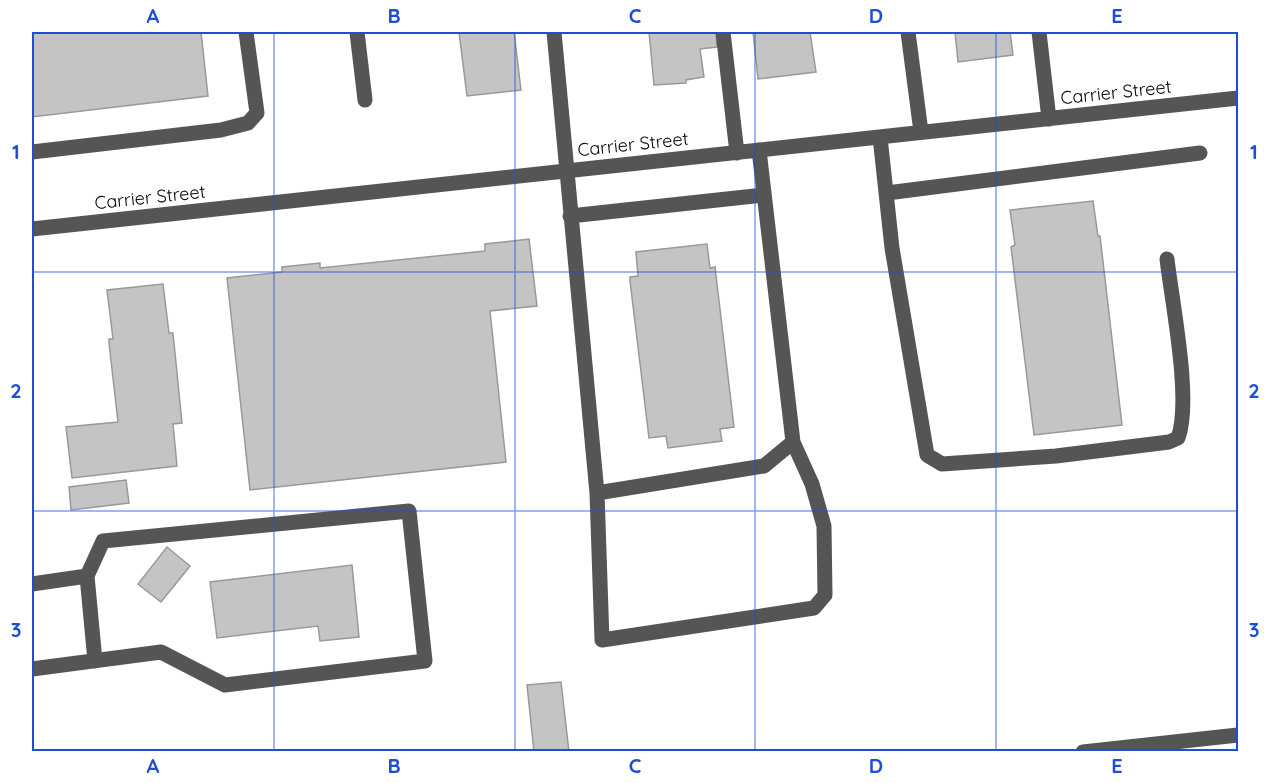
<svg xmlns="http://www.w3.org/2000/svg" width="1270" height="783" font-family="Quicksand,sans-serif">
	<rect width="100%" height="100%" fill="#fff"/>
	<path fill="#c4c4c4" stroke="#999" stroke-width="1.5" d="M32,32H201L208,96L32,117Z
		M459,32H514L521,90L467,96Z
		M649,32H716L717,47L700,49L704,77L686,80V83L654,85Z
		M753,32H810L816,72L758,79Z
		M955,32H1010L1013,55L958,62Z
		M1093,201L1098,236H1100L1122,425L1034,435L1011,247L1015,245L1010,210Z
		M529,239L537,306L490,311L506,462L250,490L227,278L282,272V267L320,263V268L485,251V244Z
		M707,244L710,268L715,267L734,427L720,429L722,441L668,448L666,436L649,438L630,281V277L638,276L636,252Z
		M163,284L169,333H173L182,423L173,424L177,466L72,478L66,427L118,422L109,343V339H113L107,290Z
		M126,480L129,503L71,510L69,487Z
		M167,547L190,566L161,602L138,584Z
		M352,565L359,637L320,641L318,626L217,638L210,582Z
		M561,682L569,752H534L527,685Z"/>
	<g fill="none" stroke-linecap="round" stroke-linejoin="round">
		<path stroke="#555" stroke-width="15" d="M357,32L365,100
			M554,32L597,493L764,466L793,442L759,150
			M723,32L737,153
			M908,32L921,132
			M1039,32L1049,119
			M880,137L892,248L927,455L942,464L1056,456L1169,442L1178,438C1192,400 1172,303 1167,259
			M32,152L221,130L248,123L257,113L246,32
			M887,193L1200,153
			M570,216L764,195
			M32,229L1238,98
			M597,493L602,640L814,608L825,595L824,526L812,484L793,442
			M32,584L87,576L95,661
			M32,669L161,652L225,685L425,661L409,511L103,541L87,576
			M1083,752L1238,735"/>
	</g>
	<path fill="none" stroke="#1d4ed8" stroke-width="1.5" stroke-opacity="0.55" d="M274,32V752M515,32V752M755,32V752M996,32V752M32,272H1238M32,511H1238"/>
	<g text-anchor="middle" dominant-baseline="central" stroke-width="5" stroke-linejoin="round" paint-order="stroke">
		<g font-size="18" fill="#000" stroke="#fff">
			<text transform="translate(1116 92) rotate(-6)">Carrier Street</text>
			<text transform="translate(633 144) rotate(-6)">Carrier Street</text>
			<text transform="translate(150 197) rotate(-6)">Carrier Street</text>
		</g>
	</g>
	<rect width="1270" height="783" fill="none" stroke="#ffffff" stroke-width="66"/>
	<rect x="33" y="33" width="1204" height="717" fill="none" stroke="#1d4ed8" stroke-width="2"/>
	<g font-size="20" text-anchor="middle" font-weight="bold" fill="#1d4ed8">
		<text x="153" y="23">A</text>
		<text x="394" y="23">B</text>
		<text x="635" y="23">C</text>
		<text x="876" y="23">D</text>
		<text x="1117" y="23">E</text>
		<text x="16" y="159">1</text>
		<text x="1254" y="159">1</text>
		<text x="16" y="398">2</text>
		<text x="1254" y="398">2</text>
		<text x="16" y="637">3</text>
		<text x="1254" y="637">3</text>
		<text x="153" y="773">A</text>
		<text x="394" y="773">B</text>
		<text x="635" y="773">C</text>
		<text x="876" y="773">D</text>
		<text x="1117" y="773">E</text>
	</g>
</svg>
